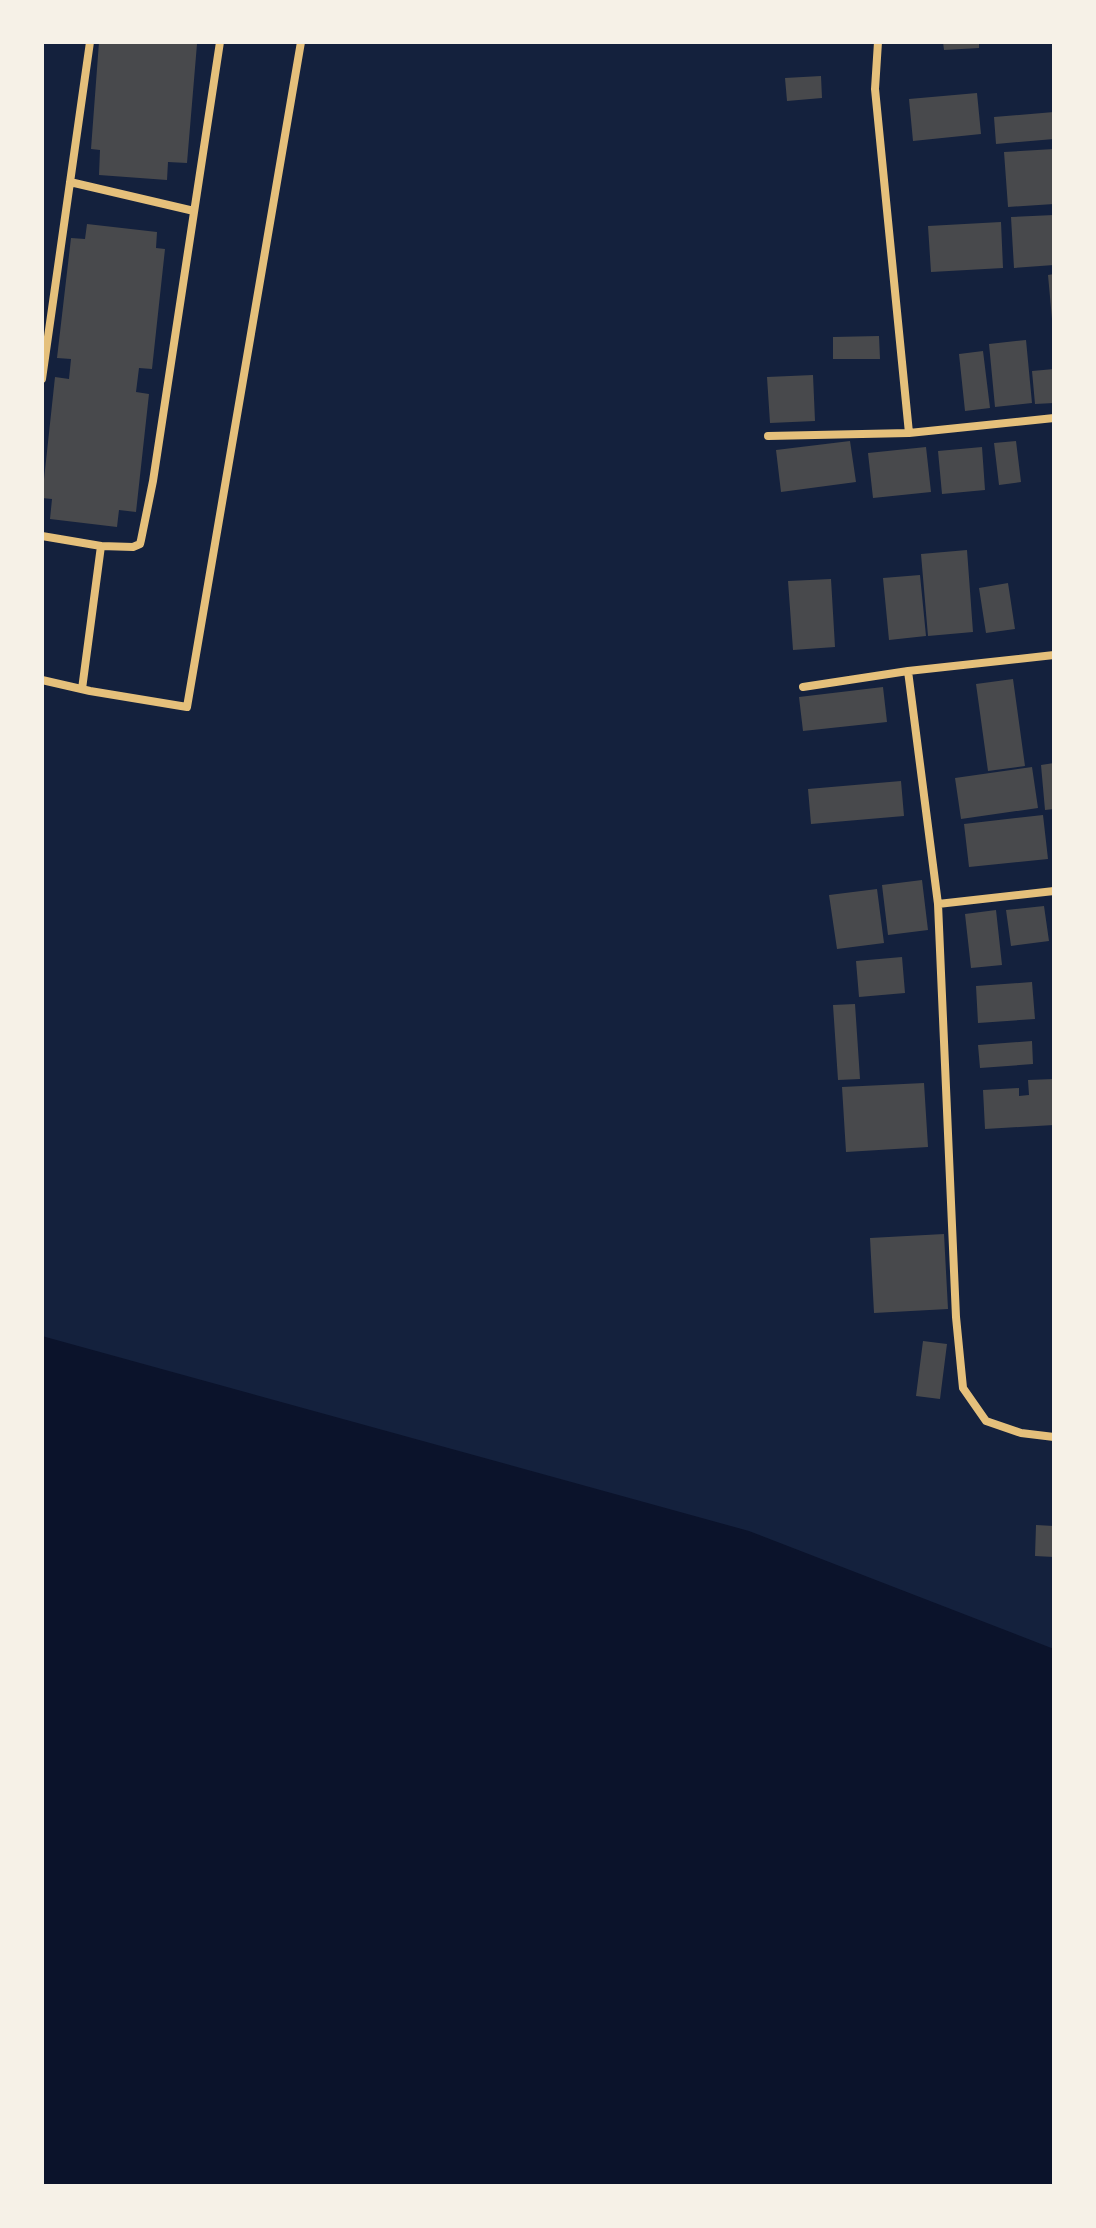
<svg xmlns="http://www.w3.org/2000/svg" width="1096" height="2228" font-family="'Alegreya Sans',sans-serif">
	<rect width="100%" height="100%" fill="#14213d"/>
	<path fill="#0b132b" d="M42,1336L749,1531L1054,1649V2186H42Z"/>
	<path fill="#48494c" d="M99,42H189L197,44L187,163L168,162L167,180L99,175L100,150L91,149Z
		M943,42H979V48L944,50Z
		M821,76L822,98L787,101L785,78Z
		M977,93L981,134L913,141L909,99Z
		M1054,112V139L996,144L994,117Z
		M1054,149V204L1008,207L1004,152Z
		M1054,215V265L1014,268L1011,217Z
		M1001,222L1003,268L931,272L928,226Z
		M87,224L157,232L156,248L165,249L152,369L139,368L136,392L149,394L136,512L119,510L117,527L50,519L52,499L42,498L55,377L69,379L71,359L57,358L71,238L85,239Z
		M1054,274V319H1052L1048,275Z
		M879,336L880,359H833V337Z
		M1026,340L1032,403L995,407L989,344Z
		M983,351L990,408L965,411L959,354Z
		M1054,369V403L1035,404L1032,371Z
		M813,375L815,421L770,423L767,377Z
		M850,441L856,482L781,492L776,450Z
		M1016,441L1021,482L999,485L994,443Z
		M926,447L931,492L873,498L868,453Z
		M982,447L985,490L942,494L938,451Z
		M967,550L973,632L928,636L921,554Z
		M920,575L926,636L889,640L883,578Z
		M831,579L835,647L793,650L788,581Z
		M1008,583L1015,629L986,633L979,588Z
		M1013,679L1025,766L988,771L976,684Z
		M883,687L887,722L803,731L799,697Z
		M1054,763V809L1045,810L1041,765Z
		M1032,767L1038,808L961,819L955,778Z
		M901,781L904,816L811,824L808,789Z
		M1043,815L1048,859L969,867L964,824Z
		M922,880L928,930L888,935L882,885Z
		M877,889L884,943L837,949L829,895Z
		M1044,906L1049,941L1011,946L1006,910Z
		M996,910L1002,965L971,968L965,914Z
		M902,957L905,993L859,997L856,961Z
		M1032,982L1035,1019L978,1023L976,986Z
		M855,1004L860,1079L838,1080L833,1005Z
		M1032,1041L1033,1064L980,1068L978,1045Z
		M1054,1079V1125L985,1129L983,1090L1019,1088V1096L1029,1095L1028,1080Z
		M924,1083L928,1147L846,1152L842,1087Z
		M944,1234L948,1309L874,1313L870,1238Z
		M923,1341L947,1344L940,1399L916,1396Z
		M1036,1525L1054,1526V1557L1035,1556Z"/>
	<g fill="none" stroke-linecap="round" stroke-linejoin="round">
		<path stroke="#e5c07b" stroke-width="8" d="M878,42L875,89L909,433
			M70,182L194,211
			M42,379L90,42
			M768,436L909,433L1054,418
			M42,536L101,546L82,689
			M101,546L133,547L140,544L141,540L153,481L220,42
			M908,671L938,904L956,1317L963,1388L986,1421L1021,1433L1054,1437
			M42,680L90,691L187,707L301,42
			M803,687L908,671L1054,655
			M938,904L1054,891"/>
	</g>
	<rect width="1096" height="2228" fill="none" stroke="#f6f1e7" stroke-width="88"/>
</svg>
